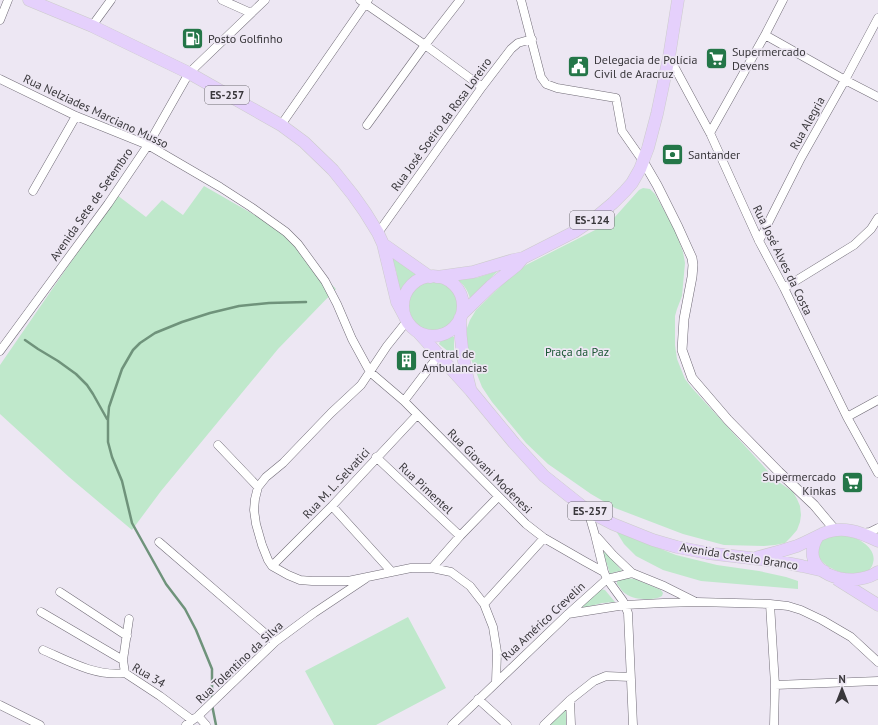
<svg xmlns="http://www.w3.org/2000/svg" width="878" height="725" font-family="'PT Sans',sans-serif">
	<rect width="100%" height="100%" fill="#ede7f3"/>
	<path fill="#bfe8cb" d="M204,186L279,229L336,289L278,349L161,491L132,530L69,477L0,414V365L117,195L146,217L162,200L183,215Z
		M643,188L650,189L655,194L675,230L683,252L685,263L682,296L677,309L675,316V345L677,359L685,379L692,388L776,480L793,492L797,499L800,506L801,515L800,522L797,530L791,537L785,543L775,545L764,546L724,545L683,534L615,508L591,494L548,464L526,443L492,402L482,387L467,349V328L470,320L476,310L506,281L526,265L603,226L614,218L639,190Z
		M388,249L420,273C411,278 405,284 400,293L396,270Z
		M498,271L477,291L470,299C468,290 464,285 457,279L476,278Z
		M409 306a25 25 0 1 1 50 0a25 25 0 1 1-50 0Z
		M452,336L454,337V356L439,344L440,341Z
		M616,531L676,555L717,565L759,571L786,577L798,581V589L701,581L663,570L636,556L624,544Z
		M833,534C839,535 846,535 852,537C862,540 877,550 873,563C872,568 868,572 863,573C850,578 825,569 819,557C817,552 819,546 819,541Z
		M603,552H606L622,571L615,572L610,574Z
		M626,578L635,579L661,590L663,593L662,596C654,601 634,600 626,594C622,592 620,587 617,584V581Z
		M600,589L605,590L615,602L602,603L580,609L581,605Z
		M408,617L446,688L376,725H334L305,671Z
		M566,708V725H547Z"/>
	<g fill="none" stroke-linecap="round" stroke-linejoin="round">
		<path stroke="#6f937b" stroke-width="2.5" d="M25,340L38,349L58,361L76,374L87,385L93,394L107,419
			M212,700V669L196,630L185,609L166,584L132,523L122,481L112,457L108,442V419L109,407L122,369L133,350L140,343L155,333L182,322L210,313L239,306L269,303L306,302
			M212,705L216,725"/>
		<defs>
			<path id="minor" d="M222,0L251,13
				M360,0L425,45L482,87
				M521,0L541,77L546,84L557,88L616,98L622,131L643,161
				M0,20L8,0
				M92,26L111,0
				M765,35L845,80L878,97
				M669,57L710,133L759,241L784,288L847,417L878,473
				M0,79L76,116L148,145L220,187L251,207L286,232L298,244L325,281L337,304L352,339L370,372L404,401L526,524L544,538L584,561L604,572
				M281,125L368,0
				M367,125L425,45L460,0
				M710,133L765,35L783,0
				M33,191L76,116
				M378,233L482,87L511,49L518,43L532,39
				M759,241L801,158L845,80L878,18
				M784,288L854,245L871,229L878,218
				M407,321L387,346L361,385L331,413L283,463L266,477L258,487L255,499L254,510L256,524L262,545L268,560L272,566L288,575L300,580L312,581H348L411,568H432L451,572L470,586L484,604L493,627L497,652L496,682
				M0,351L108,204L148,145L189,73L265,0
				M404,401L439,355
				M847,417L878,400
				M218,445L258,487
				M376,457L460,536
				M332,506L391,571
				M588,511L595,535L604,572L607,579L623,601L628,613L633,725
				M862,533L870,532L878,528
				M597,537L613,555L632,573L664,586L694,601
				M159,542L275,642
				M272,566L332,506L417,415
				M432,568L460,536L498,497
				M60,592L127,636
				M484,604L544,538
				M770,604L775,685L774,725
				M41,612L116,656L123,660
				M568,614L625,605L663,603L697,602L770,604L788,606L801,610L822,620L851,637L878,662
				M43,650C68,661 96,677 125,673L160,696L192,720
				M125,673L123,660L129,619
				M775,685L878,681
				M478,699L507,725
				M570,700L571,725
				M0,705L40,725
				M198,716L206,725
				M186,725L198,716L275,642L314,613L365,579
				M452,725L568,614L607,579L632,573
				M544,725L570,700L594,681L606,676L630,677"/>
			<path id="tertiary" d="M643,161L657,185L678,227L692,258L693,265L692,277L684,319L682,350L692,378L728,420L779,472L814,505L835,530"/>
			<path id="primary" d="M29,0L92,26L189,73L281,125L304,142L333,170L353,195L365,212L378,233L383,244L397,302L405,317
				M383,244L430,277
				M403 306a30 30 0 1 1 60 0a30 30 0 1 1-60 0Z
				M437,277L473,272L513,260L523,258L574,232L595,218L613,203L625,191L632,183L640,169L648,148L657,114L669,57L678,0
				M462,314L491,286L517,265L522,259
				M460,318C460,344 463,363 470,388
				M418,332L471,391L514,443L544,476L588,511L613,524L653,540L677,547L707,553L776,561L802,566L824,571
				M818,536C795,572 850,591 878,572
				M758,557C771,554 785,550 797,546C806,542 814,538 822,534C842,525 860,532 878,541
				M838,580L878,605"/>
		</defs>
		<use href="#minor" stroke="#716c77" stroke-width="9"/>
		<use href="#tertiary" stroke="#716c77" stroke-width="10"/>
		<use href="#primary" stroke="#cccbcc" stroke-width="13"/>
		<use href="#minor" stroke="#fff" stroke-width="8"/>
		<use href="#tertiary" stroke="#fff" stroke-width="9"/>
		<use href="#primary" stroke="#e5d0fc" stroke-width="12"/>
	</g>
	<defs>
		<symbol id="fuel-square" viewBox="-11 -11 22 22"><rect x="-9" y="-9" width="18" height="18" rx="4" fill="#247648" stroke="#ede7f3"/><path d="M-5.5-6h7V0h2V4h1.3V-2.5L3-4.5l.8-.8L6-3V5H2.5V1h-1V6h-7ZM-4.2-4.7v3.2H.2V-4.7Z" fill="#fff"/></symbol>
		<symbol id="supermarket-square" viewBox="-11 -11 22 22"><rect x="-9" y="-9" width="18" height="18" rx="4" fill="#247648" stroke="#ede7f3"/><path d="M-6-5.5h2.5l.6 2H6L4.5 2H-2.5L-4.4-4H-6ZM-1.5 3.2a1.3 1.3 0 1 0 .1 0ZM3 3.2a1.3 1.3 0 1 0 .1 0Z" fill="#fff"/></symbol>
		<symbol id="civic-square" viewBox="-11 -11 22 22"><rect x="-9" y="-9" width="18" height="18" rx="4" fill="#247648" stroke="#ede7f3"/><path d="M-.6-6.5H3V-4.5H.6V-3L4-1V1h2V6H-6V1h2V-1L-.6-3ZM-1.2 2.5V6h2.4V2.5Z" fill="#fff"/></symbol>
		<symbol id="bank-square" viewBox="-11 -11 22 22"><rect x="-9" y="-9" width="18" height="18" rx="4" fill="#247648" stroke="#ede7f3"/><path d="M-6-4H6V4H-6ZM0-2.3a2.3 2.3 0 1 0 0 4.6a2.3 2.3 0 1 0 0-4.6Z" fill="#fff"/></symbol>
		<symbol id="building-square" viewBox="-11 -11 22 22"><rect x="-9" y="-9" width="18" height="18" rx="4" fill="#247648" stroke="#ede7f3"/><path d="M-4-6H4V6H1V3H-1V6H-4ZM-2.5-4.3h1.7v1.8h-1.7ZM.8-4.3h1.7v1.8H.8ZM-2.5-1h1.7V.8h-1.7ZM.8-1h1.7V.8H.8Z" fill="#fff"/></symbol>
	</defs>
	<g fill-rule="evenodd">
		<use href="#fuel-square" x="180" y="26" width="25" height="25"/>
		<use href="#supermarket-square" x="704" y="46" width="25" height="25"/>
		<use href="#civic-square" x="566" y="54" width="25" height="25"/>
		<use href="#bank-square" x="660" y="142" width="25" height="25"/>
		<use href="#building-square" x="394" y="348" width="25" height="25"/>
		<use href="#supermarket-square" x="840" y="470" width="25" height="25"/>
	</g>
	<g text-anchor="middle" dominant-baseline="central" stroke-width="3.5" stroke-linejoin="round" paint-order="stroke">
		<g fill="#ede7f3" stroke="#6f6c72" stroke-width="1">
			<rect x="205" y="86" width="44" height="18" rx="3"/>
			<rect x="570" y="211" width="44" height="18" rx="3"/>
			<rect x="568" y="502" width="44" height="18" rx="3"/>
		</g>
		<g font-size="11" font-weight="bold" fill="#39373b">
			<text x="227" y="95">ES-257</text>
			<text x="592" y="220">ES-124</text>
			<text x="590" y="511">ES-257</text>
		</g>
		<g font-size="12" fill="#39373b" stroke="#ede7f3" text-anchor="start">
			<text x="208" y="38">Posto Golfinho</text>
			<text x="732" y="51">Supermercado<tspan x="732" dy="14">Devens</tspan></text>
			<text x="594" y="59">Delegacia de Polícia<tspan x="594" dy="14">Civil de Aracruz</tspan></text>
			<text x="688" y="154">Santander</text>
			<text x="422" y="353">Central de<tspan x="422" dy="14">Ambulancias</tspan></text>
			<text x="836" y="476" text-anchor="end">Supermercado<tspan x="836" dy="14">Kinkas</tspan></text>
		</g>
		<g font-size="12" fill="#39373b" stroke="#ede7f3">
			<text transform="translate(96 111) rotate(25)">Rua Nelziades Marciano Musso</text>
			<text transform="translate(807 123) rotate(-61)">Rua Alegria</text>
			<text transform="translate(441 124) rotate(-54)">Rua José Soeiro da Rosa Loreiro</text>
			<text transform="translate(91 204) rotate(-55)">Avenida Sete de Setembro</text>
			<text transform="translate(783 260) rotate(64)">Rua José Alves da Costa</text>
			<text transform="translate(490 471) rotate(45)">Rua Giovani Modenesi</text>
			<text transform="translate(336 483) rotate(-47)">Rua M. L. Selvatici</text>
			<text transform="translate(426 488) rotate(43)">Rua Pimentel</text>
			<text transform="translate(739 556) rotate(9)">Avenida Castelo Branco</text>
			<text transform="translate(543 621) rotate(-43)">Rua Américo Crevelin</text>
			<text transform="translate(239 662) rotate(-43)">Rua Tolentino da Silva</text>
			<text transform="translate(149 675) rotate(31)">Rua 34</text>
		</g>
		<g font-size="12" fill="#1b5735" stroke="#ede7f3">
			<text x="577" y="351">Praça da Paz</text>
		</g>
	</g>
	<g transform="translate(842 689)" stroke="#ede7f3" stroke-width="3" paint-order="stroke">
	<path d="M0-3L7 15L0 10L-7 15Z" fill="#39373b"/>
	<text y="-6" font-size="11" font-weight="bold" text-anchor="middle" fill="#39373b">N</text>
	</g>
</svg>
